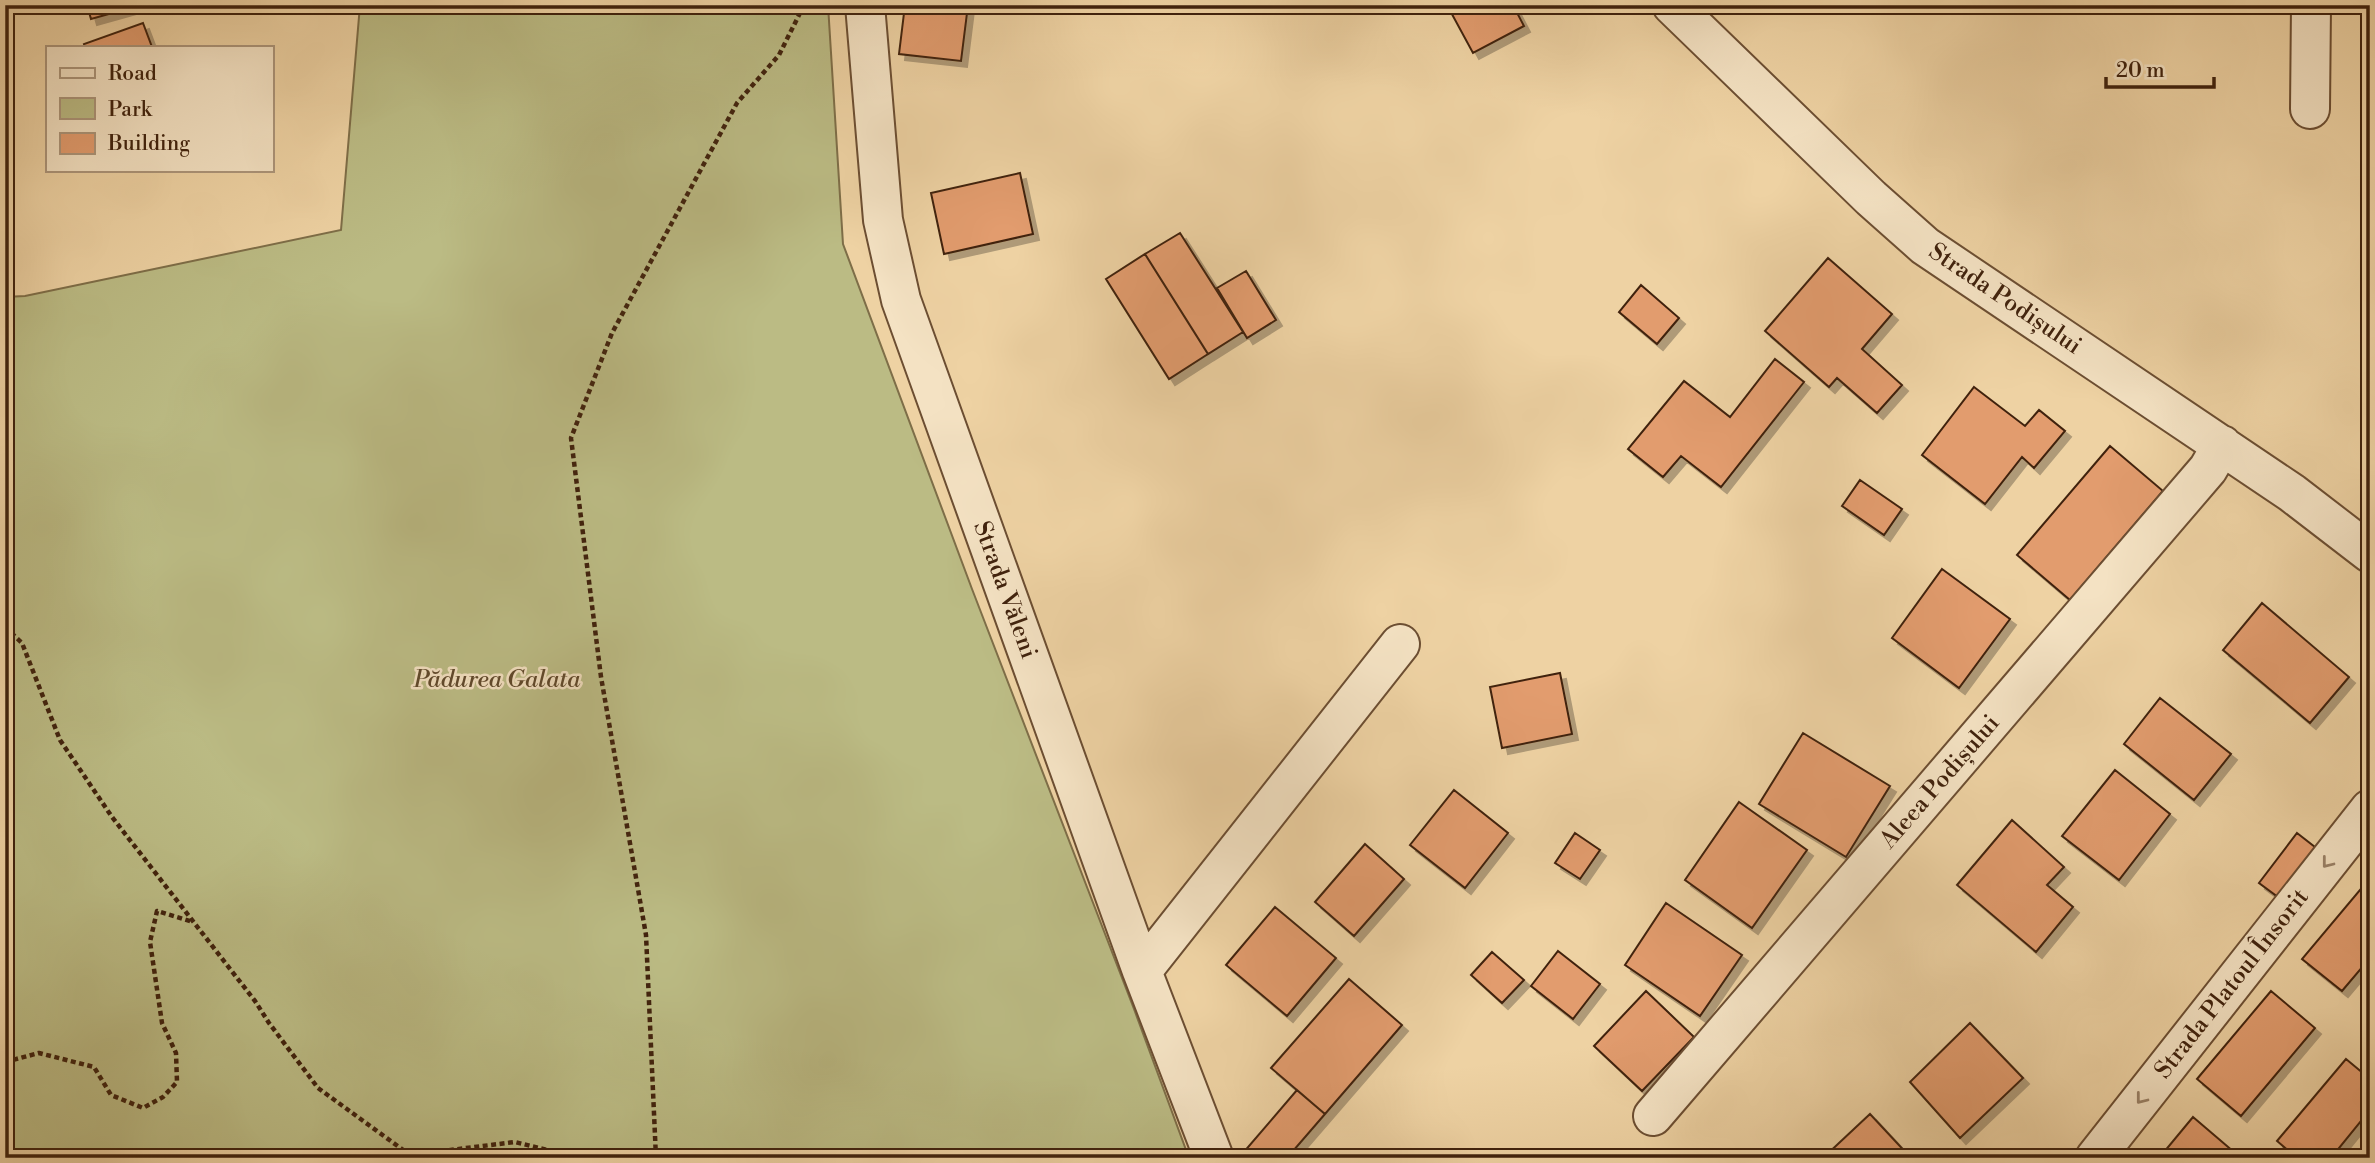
<svg xmlns="http://www.w3.org/2000/svg" width="2375" height="1163" font-family="'Libre Bodoni',serif">
	<defs>
		<filter id="shadow"><feDropShadow dx="6" dy="6" stdDeviation="0" flood-color="#0004"/></filter>
	</defs>
	<rect width="100%" height="100%" fill="#eed2a3"/>
	<filter id="stains"><feTurbulence type="fractalNoise" baseFrequency=".00286" numOctaves="4"/><feColorMatrix values="0 0 0 0 .2 0 0 0 0 .09 0 0 0 0 .02 0 0 0 .5 -.17"/></filter>
	<radialGradient id="worn" r=".72"><stop offset=".6" stop-color="#630" stop-opacity="0"/><stop offset="1" stop-color="#630" stop-opacity=".3"/></radialGradient>
	<path fill="#bbbb84" stroke="#7e6e48" stroke-width="2" d="M360,5H828L843,244L972,589L1134,1009L1189,1158H5V297L25,296L341,230Z"/>
	<path fill="#e29c6e" stroke="#40220d" stroke-width="2" filter="url(#shadow)" d="M87,5H141L91,19Z
		M905,5H968L961,61L899,54Z
		M1447,5H1513L1524,26L1473,53Z
		M143,23L152,47H85L84,44Z
		M1020,173L1033,234L944,254L931,193Z
		M1180,233L1243,332L1208,354L1145,254Z
		M1145,254L1208,354L1169,379L1106,279Z
		M1828,258L1892,314L1862,349L1902,385L1877,413L1837,378L1829,387L1765,331Z
		M1246,271L1276,320L1247,338L1217,288Z
		M1641,285L1679,318L1657,344L1619,312Z
		M1775,359L1804,382L1721,487L1681,456L1663,477L1628,449L1684,381L1730,417Z
		M1974,387L2025,426L2039,410L2065,431L2034,468L2022,457L1985,504L1922,455Z
		M2110,446L2163,491L2070,600L2017,555Z
		M1860,480L1902,509L1884,535L1842,506Z
		M1942,569L2010,619L1959,688L1892,638Z
		M2262,603L2349,677L2310,723L2223,650Z
		M1560,673L1572,734L1502,748L1490,687Z
		M2160,698L2231,754L2194,800L2124,744Z
		M1803,733L1890,786L1846,857L1759,804Z
		M2115,770L2170,814L2119,880L2062,836Z
		M1454,790L1508,833L1465,888L1410,845Z
		M1739,802L1807,850L1752,928L1685,880Z
		M2012,820L2064,867L2047,885L2073,907L2036,952L1957,885Z
		M1575,833L1600,850L1580,879L1555,863Z
		M2297,833L2320,851L2282,900L2259,883Z
		M1365,844L1404,879L1354,936L1315,902Z
		M2370,878V958L2342,991L2302,959Z
		M1666,903L1742,955L1700,1016L1625,965Z
		M1275,907L1336,958L1287,1016L1226,965Z
		M1558,951L1600,984L1573,1019L1531,986Z
		M1492,952L1524,980L1502,1003L1471,975Z
		M1349,979L1402,1025L1325,1114L1271,1068Z
		M1646,991L1694,1037L1642,1091L1594,1046Z
		M2271,991L2315,1028L2241,1116L2197,1079Z
		M1970,1023L2023,1078L1960,1138L1910,1082Z
		M2346,1059L2370,1079V1110L2331,1158H2297L2277,1141Z
		M1297,1090L1325,1114L1287,1158H1248L1243,1153Z
		M1870,1114L1911,1158H1823Z
		M2193,1117L2241,1158H2159Z"/>
	<g fill="none" stroke-linecap="round" stroke-linejoin="round">
		<defs>
			<path id="minor" d="M865,5L883,220L901,300L1142,971L1214,1158
				M1672,5L1871,198L1925,246L2292,493L2370,553
				M2310,109L2311,5
				M1142,971L1400,644
				M1653,1116L2208,469L2222,445
				M2095,1158L2370,809"/>
		</defs>
		<use href="#minor" stroke="#6c4e32" stroke-width="42"/>
		<path stroke="#40220d" stroke-width="4.5" stroke-dasharray="5 3.5" stroke-linecap="butt" d="M5,627L22,643L60,740L112,817L255,1001L269,1023L318,1088L410,1155L515,1142L579,1158
			M5,1062L39,1053L94,1067L111,1095L143,1108L163,1097L177,1082L176,1053L162,1023L150,942L157,911L193,922
			M656,1158L646,935L601,677L571,438L612,333L737,103L779,55L804,5"/>
		<use href="#minor" stroke="#f4e2c3" stroke-width="38"/>
	</g>
	<defs><path id="oneway-chevron" d="M-2-3.5L2.5 0L-2 3.5" fill="none" stroke-width="1.6" stroke-linecap="round" stroke-linejoin="round" transform="scale(1.75)"/></defs>
	<g stroke="#9a8268">
		<use href="#oneway-chevron" transform="translate(2327 863) rotate(128)"/>
		<use href="#oneway-chevron" transform="translate(2141 1099) rotate(128)"/>
	</g>
	<g text-anchor="middle" dominant-baseline="central" stroke-width="5" stroke-linejoin="round" paint-order="stroke">
		<g font-size="24" fill="#40220d" stroke="#f4e2c3">
			<text transform="translate(2005 299) rotate(34)">Strada Podișului</text>
			<text transform="translate(1005 590) rotate(70)">Strada Văleni</text>
			<text transform="translate(1940 782) rotate(-49)">Aleea Podișului</text>
			<text transform="translate(2232 984) rotate(-52)">Strada Platoul Însorit</text>
		</g>
		<g font-size="24" font-style="italic" fill="#5f482b" stroke="#f4e2c3">
			<text x="497" y="680">Pădurea Galata</text>
		</g>
	</g>
	<rect width="2375" height="1163" fill="none" stroke="#eed2a3" stroke-width="28"/>
	<rect x="7" y="7" width="2361" height="1149" fill="none" stroke="#40220d" stroke-width="3.5"/>
	<rect x="14" y="14" width="2347" height="1135" fill="none" stroke="#40220d" stroke-width="2"/>
	<rect x="46" y="46" width="228" height="126" fill="#f4e2c3" stroke="#ac957a" stroke-width="2"/>
	<rect x="60" y="68" width="35" height="10" fill="#f4e2c3" stroke="#ac957a" stroke-width="2"/>
	<text x="108" y="80" font-size="21" fill="#40220d">Road</text>
	<rect x="60" y="98" width="35" height="21" fill="#bbbb84" stroke="#ac957a" stroke-width="2"/>
	<text x="108" y="116" font-size="21" fill="#40220d">Park</text>
	<rect x="60" y="133" width="35" height="21" fill="#e29c6e" stroke="#ac957a" stroke-width="2"/>
	<text x="108" y="150" font-size="21" fill="#40220d">Building</text>
	<path d="M2106 77v10h108v-10" fill="none" stroke="#40220d" stroke-width="3.5"/>
	<text x="2116" y="77" font-size="21" fill="#40220d" stroke="#f4e2c3" stroke-width="5" paint-order="stroke">20 m</text>
	<rect width="100%" height="100%" filter="url(#stains)"/>
	<rect width="100%" height="100%" fill="url(#worn)"/>
</svg>
